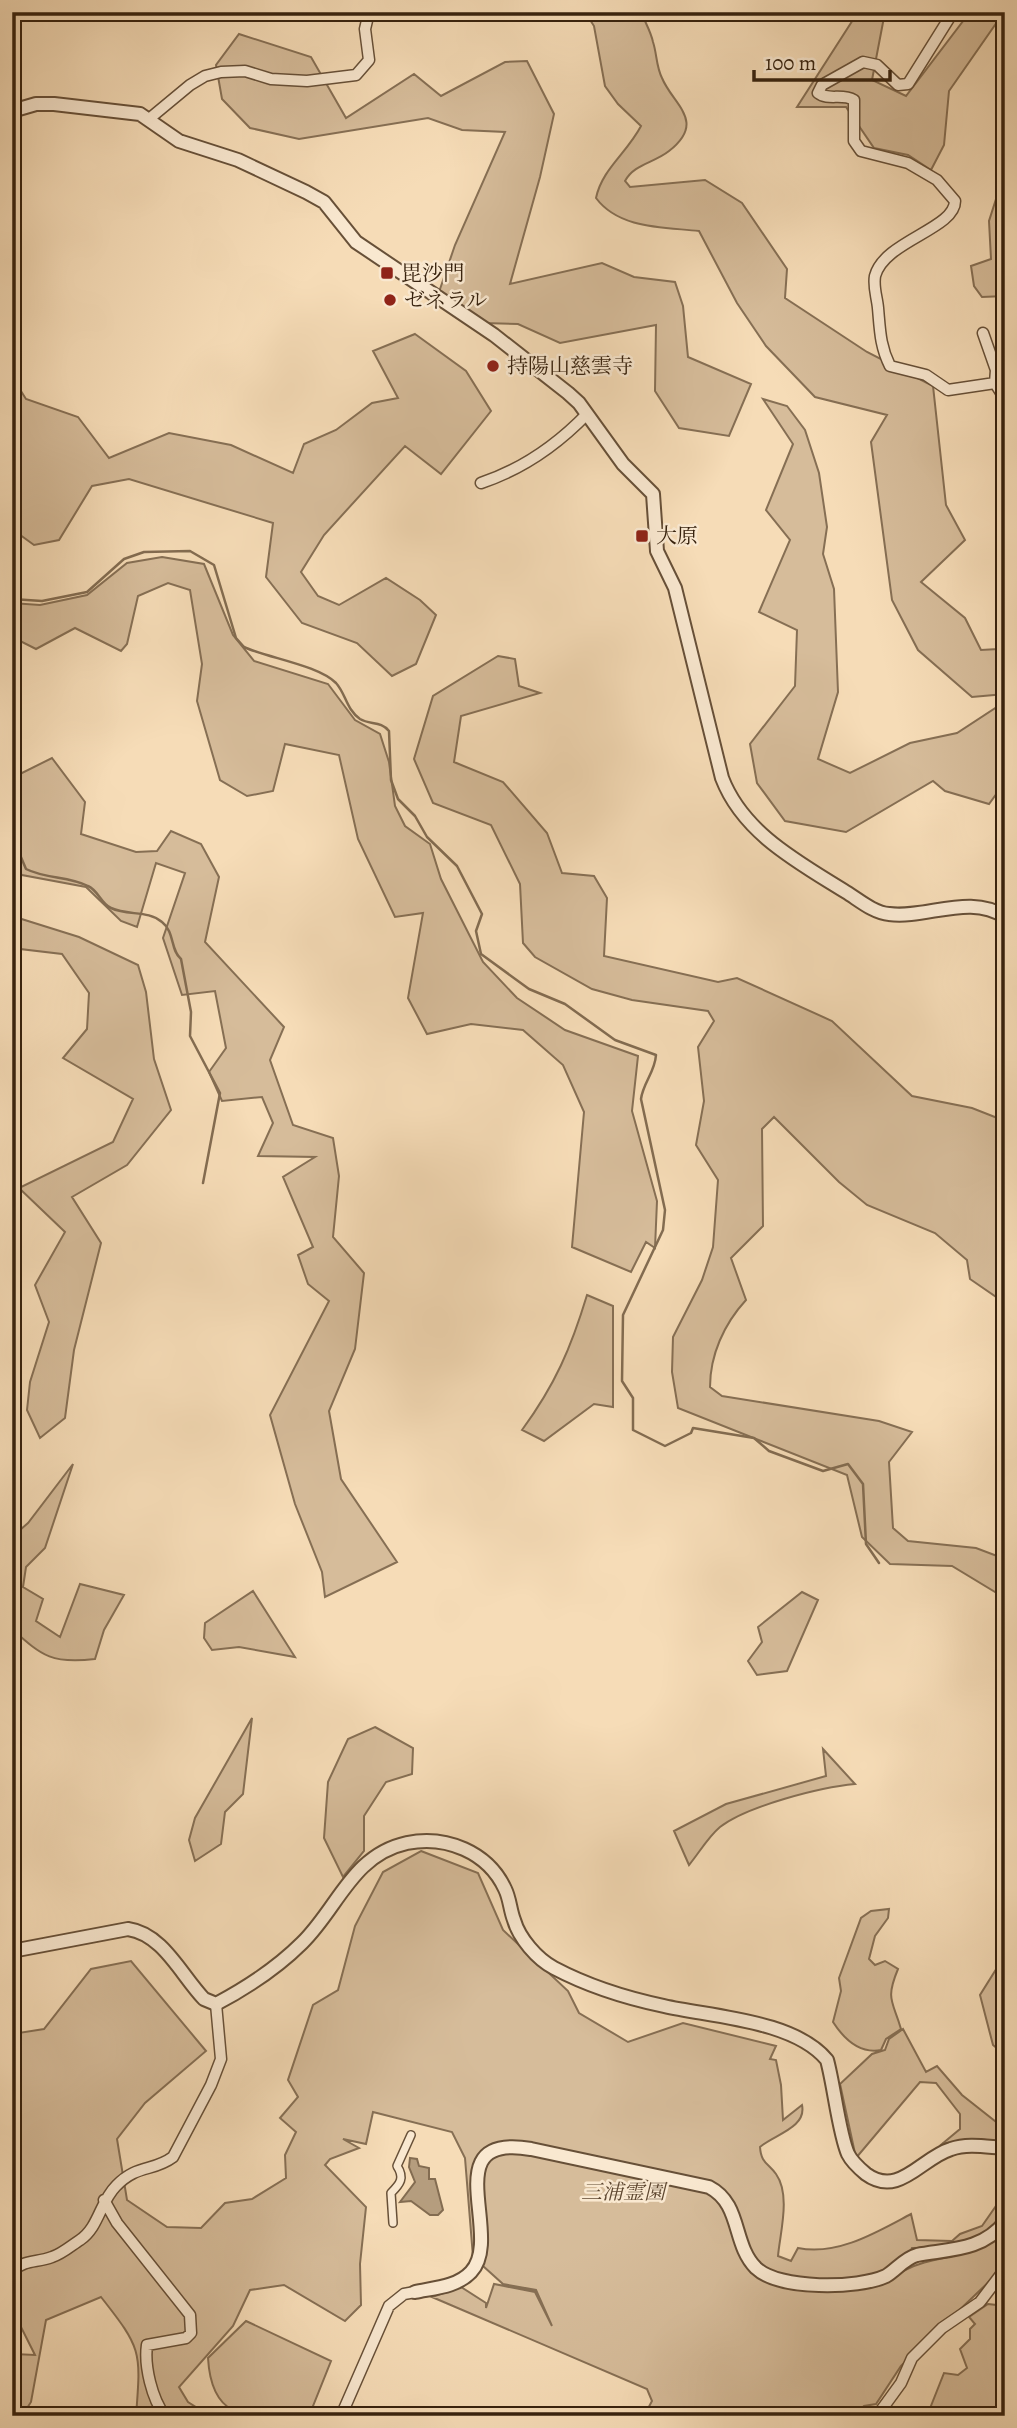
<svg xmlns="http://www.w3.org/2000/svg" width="1017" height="2428" font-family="Alegreya,'Noto Serif JP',serif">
	<rect width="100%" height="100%" fill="#f6dcb7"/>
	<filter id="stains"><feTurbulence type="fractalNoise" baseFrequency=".00286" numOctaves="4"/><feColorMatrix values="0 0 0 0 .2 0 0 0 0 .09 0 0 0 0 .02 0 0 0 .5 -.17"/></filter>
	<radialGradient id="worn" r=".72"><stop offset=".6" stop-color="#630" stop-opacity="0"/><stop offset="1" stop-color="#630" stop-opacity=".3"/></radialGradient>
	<path fill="#d6bc9a" stroke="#866f54" stroke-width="2" d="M585,12H641C645,22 651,32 653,42C657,54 656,66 662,78C673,105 707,121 669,151C654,163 634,164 625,181L630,187L705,180L742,203L787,269L785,298L867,352L933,386L946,505L965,540L921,582L965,618L981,650L998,649L1005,632V694L972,697L918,650L892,600L871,442L887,415L815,397L766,346L737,303L699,231C663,227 619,229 596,198C602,169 627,153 641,126L618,104L605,86L594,26Z
		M858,12H885L872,80L906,96L970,12H1004L949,91L944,145L931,170L908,155L874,148L846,107H797Z
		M239,34L311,57L346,118L414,74L441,96L505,62L527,61L554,114L540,177L510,284L602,263L634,277L675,282L683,306L688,357L751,384L729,436L679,428L655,391L656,325L560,343L518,324L483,323L438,295L455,245L505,132L462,130L428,118L299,139L250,128L222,99L216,65Z
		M1005,171V296L982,297L974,286L971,266L991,259L989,221Z
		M415,334L466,371L491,411L441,474L405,446L324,535L301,572L318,596L339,605L386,578L420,600L436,615L416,664L392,676L357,643L302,623L266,577L273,523L129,479L92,486L59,540L34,545L12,529V377L26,399L78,417L109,458L169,433L231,445L293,473L304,444L336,430L372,403L398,398L373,351Z
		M763,399L787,406L805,430L819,473L827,527L823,554L834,589L838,692L818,759L850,773L910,743L957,733L1000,705L1005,715V782L989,804L945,791L933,781L846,832L785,821L757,783L750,744L795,686L797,630L759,612L790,540L766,510L793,444Z
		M162,557L204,564L233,635L254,661L328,684L355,720L380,734L389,762L395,806L405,826L430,844L441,879L483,962L517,998L565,1030L638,1056L632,1111L657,1201L655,1248L646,1242L631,1272L572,1247L584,1112L563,1065L523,1030L471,1024L427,1034L408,998L423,913L395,917L358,839L339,755L285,744L273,791L247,796L220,780L197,701L202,664L190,590L168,583L138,596L127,644L121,651L75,628L36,649L12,637V603L40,605L87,595L127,563Z
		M498,656L515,659L519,686L540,693L461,716L454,762L503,782L547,833L562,873L594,876L607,898L604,956L718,982L737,978L832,1021L912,1096L972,1108L1005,1121V1303L970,1279L967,1260L935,1233L867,1205L839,1182L774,1117L762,1129L763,1226L731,1258L746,1300C724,1324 710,1355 710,1387L722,1396L879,1421L912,1432L889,1462L893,1528L908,1541L976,1548L1005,1559V1598L952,1566L890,1564L862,1537L847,1475L678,1408L672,1372L673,1337L702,1280L713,1247L718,1180L696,1145L704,1101L698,1047L714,1021L708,1011L632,1000L592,989L535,957L523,943L520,884L491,825L433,803L414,759L433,696Z
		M52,758L85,802L81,834L136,852L157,851L171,831L201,844L219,877L205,942L284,1027L270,1060L293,1125L333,1138L339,1176L333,1237L364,1273L355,1349L329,1411L341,1479L397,1562L325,1597L322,1572L295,1504L270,1415L329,1301L308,1284L298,1255L313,1247L283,1177L315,1157L258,1156L273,1123L262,1097L222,1101L209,1072L226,1048L215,991L182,995L163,938L185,873L156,863L137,927L121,921L86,887L22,875L12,862V767L20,774Z
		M12,916L79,937L138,965L146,992L154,1059L171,1110L127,1165L72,1197L101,1243L74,1350L65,1418L40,1438L27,1410L30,1382L49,1322L35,1285L65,1232L19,1188L113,1142L133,1099L63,1058L87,1029L89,993L62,954L12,948Z
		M587,1295L613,1306V1407L594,1404L544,1441L522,1430C555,1385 571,1348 587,1295Z
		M73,1464L45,1548L26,1567L23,1587L43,1599L36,1621L60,1637L80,1584L124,1595L104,1630L95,1659C53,1664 43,1657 12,1629V1537L28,1523Z
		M253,1591L295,1657L239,1647L212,1650L204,1638L205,1623Z
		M802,1592L818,1600L787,1671L757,1675L748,1661L762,1642L758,1627Z
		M252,1718L243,1794L225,1812L221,1844L195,1861L189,1840L195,1818Z
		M375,1727L413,1748L412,1774L386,1782L364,1816V1851L343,1877L324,1838L328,1782L348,1739Z
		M823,1749L855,1784C821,1787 747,1806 720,1827C708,1837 699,1853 689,1865L674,1831L726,1804L826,1776Z
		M421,1851L478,1873L503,1930L568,1991L579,2013L628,2042L683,2023L776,2046L770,2059L776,2060L781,2085L783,2120L802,2105C807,2128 773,2135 760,2147C761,2163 768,2163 776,2174C791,2195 780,2233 778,2256L791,2261L798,2248C838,2256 877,2232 911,2214L917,2240L952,2241L960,2234L982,2226L1005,2193C1005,2200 1006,2209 1004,2215C994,2245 938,2248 912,2248L903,2271C938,2252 978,2262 1005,2229V2261L997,2274L901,2366L876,2404L864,2406L854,2416H644L652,2401L647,2389L432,2297L461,2287L486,2303V2308L494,2284L535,2292L552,2326L536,2290L503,2284L473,2257L465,2158L452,2132L373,2112L366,2144L343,2139L359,2148L330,2159L325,2165L366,2207L360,2264L361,2305L345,2321L284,2285L250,2290L233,2326L179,2387L188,2402L210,2416H136C141,2351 142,2349 101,2297L46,2320L31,2402L22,2416H12V2358L14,2354L35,2355L21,2327L12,2324V2244L21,2241V2212L12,2189V2034L44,2029L91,1969L131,1961L206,2051L145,2103L117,2139L127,2200L167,2227L201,2228L225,2203L252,2199L286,2178L285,2155L296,2132L280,2118L298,2097L288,2080L313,2005L338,1990L355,1926L383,1872Z
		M889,1909L888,1918L875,1936L869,1959L875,1965L885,1961L898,1969C885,2000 893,2001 901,2029L886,2039L881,2050C860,2054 844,2039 833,2022L841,1991L839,1978L861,1918L871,1911Z
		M1005,1955V2055L993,2045L980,1995Z
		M903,2029L926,2072L937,2066L962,2095L1005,2129V2142L978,2139L942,2144L960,2129V2114L936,2083L920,2082L856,2158L840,2084L872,2054L885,2050L889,2039Z
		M988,2304L1005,2306V2416H927L944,2373L958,2375L967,2368L960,2349L970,2339V2329L975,2324L969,2317Z
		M246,2321L331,2361L309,2416C254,2416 212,2427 208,2358Z"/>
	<path fill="#b59d7e" stroke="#836c51" stroke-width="2" d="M410,2158L417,2159L419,2166L429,2168V2179H435L443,2210L438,2215H430L411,2201L400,2202L415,2182L409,2167Z"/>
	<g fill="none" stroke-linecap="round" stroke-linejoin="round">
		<path stroke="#836c51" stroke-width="2.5" d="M12,599L42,601L87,592L124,559L144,552L190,551L214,565L236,638L244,647C268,658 318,665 336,683C346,694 346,709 360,719C370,725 381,721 389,731L391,780L398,799L415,816L427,837L457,866L482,914L476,931L481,954L529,989L565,1004L615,1040L656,1055C655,1072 643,1083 641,1099L665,1210L663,1230L623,1315L622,1381L633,1398V1430L665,1446L691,1433L693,1428L754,1438L769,1451L823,1471L848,1464L863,1484L866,1544L879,1563
			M12,836L26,869C46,879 68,876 88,886C99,891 101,904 111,908C128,916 148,910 162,922C175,932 170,950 181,959L191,1012L190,1036L220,1093L203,1183"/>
		<defs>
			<path id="pedestrian" d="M393,2223L391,2193C400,2184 405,2178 397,2166L411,2135"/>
			<path id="minor" d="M953,12L908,84L898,85L877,65L863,62L822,85L818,93C828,101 842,93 854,100V141L861,151L908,163L937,180L955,201C955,229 884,241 875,276C873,287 877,297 878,308C880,330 880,346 890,366L926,375L948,390L995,383L1005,399
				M149,119L190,85L205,76L221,72L245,71L271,79L307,81L356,75L369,60L365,29L369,12
				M983,333L996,370L995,383
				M481,483C523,469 556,446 587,414
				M104,2200L117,2223L190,2315L191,2333L186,2338L147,2345C144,2366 152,2399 165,2416
				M12,2271C26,2259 36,2263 52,2257C62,2254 72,2245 80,2240C99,2227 100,2202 116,2186C137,2164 153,2172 173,2157L211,2085L221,2059L216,2004
				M341,2416L389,2306L404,2294L415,2292
				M877,2416L901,2383L912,2358L942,2328L980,2302L1005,2269"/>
			<path id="tertiary" d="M12,111L36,104H54L140,114L179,141L238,160L306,192L324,202L356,242L494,335L568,393L579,403L623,464L653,494L657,551L675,588L722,778C743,833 798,862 846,892C859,900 874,913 889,914C926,919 971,893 1005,917
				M12,1951L128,1929C163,1934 181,1975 204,1999L216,2004C248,1987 276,1969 302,1943C338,1908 352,1855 407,1843C446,1835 488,1852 505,1889C510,1899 510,1910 514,1920C519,1938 537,1959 554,1968C588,1986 626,1998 664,2006C712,2017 794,2020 827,2060C834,2085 839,2134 848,2154C852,2162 860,2169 866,2174C899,2198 921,2158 951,2149C968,2143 987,2147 1005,2148
				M415,2292C434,2288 457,2287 471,2272C505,2236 434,2132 531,2149L709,2187C742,2204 732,2244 756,2268C779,2290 858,2289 886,2276C896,2270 905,2258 917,2255C949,2249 982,2251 1005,2222"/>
		</defs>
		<use href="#pedestrian" stroke="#675038" stroke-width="10"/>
		<use href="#minor" stroke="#675038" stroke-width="13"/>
		<use href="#tertiary" stroke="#675038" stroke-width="16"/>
		<use href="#pedestrian" stroke="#f9e8d0" stroke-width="7"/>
		<use href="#minor" stroke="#f9e8d0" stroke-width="10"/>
		<use href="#tertiary" stroke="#f9e8d0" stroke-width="12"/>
	</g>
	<g fill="#8f2418" stroke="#f9e8d0" stroke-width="2.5">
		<rect x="380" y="266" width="14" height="14" rx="3.5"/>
		<circle cx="390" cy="300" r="7"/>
		<circle cx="493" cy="366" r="7"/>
		<rect x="635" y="529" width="14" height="14" rx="3.5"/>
	</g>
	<g text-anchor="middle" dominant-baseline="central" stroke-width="5" stroke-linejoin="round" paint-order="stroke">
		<g font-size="21" fill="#37220e" stroke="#f9e8d0" text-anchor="start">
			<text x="401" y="273">毘沙門</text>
			<text x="404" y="300">ゼネラル</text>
			<text x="507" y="366">持陽山慈雲寺</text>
			<text x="656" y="536">大原</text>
		</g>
		<g font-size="21" font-style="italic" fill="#5f4831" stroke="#f9e8d0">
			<text x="623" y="2192">三浦霊園</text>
		</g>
	</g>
	<rect width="1017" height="2428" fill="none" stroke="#f6dcb7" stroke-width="42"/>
	<rect x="14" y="14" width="989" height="2400" fill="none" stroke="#37220e" stroke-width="3.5"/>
	<rect x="21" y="21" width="975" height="2386" fill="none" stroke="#37220e" stroke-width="2"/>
	<path d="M754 70v10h136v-10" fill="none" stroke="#37220e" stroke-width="3.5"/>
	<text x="765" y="70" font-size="21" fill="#37220e" stroke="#f9e8d0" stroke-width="5" paint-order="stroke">100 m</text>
	<rect width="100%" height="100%" filter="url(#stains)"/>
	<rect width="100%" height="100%" fill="url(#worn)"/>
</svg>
